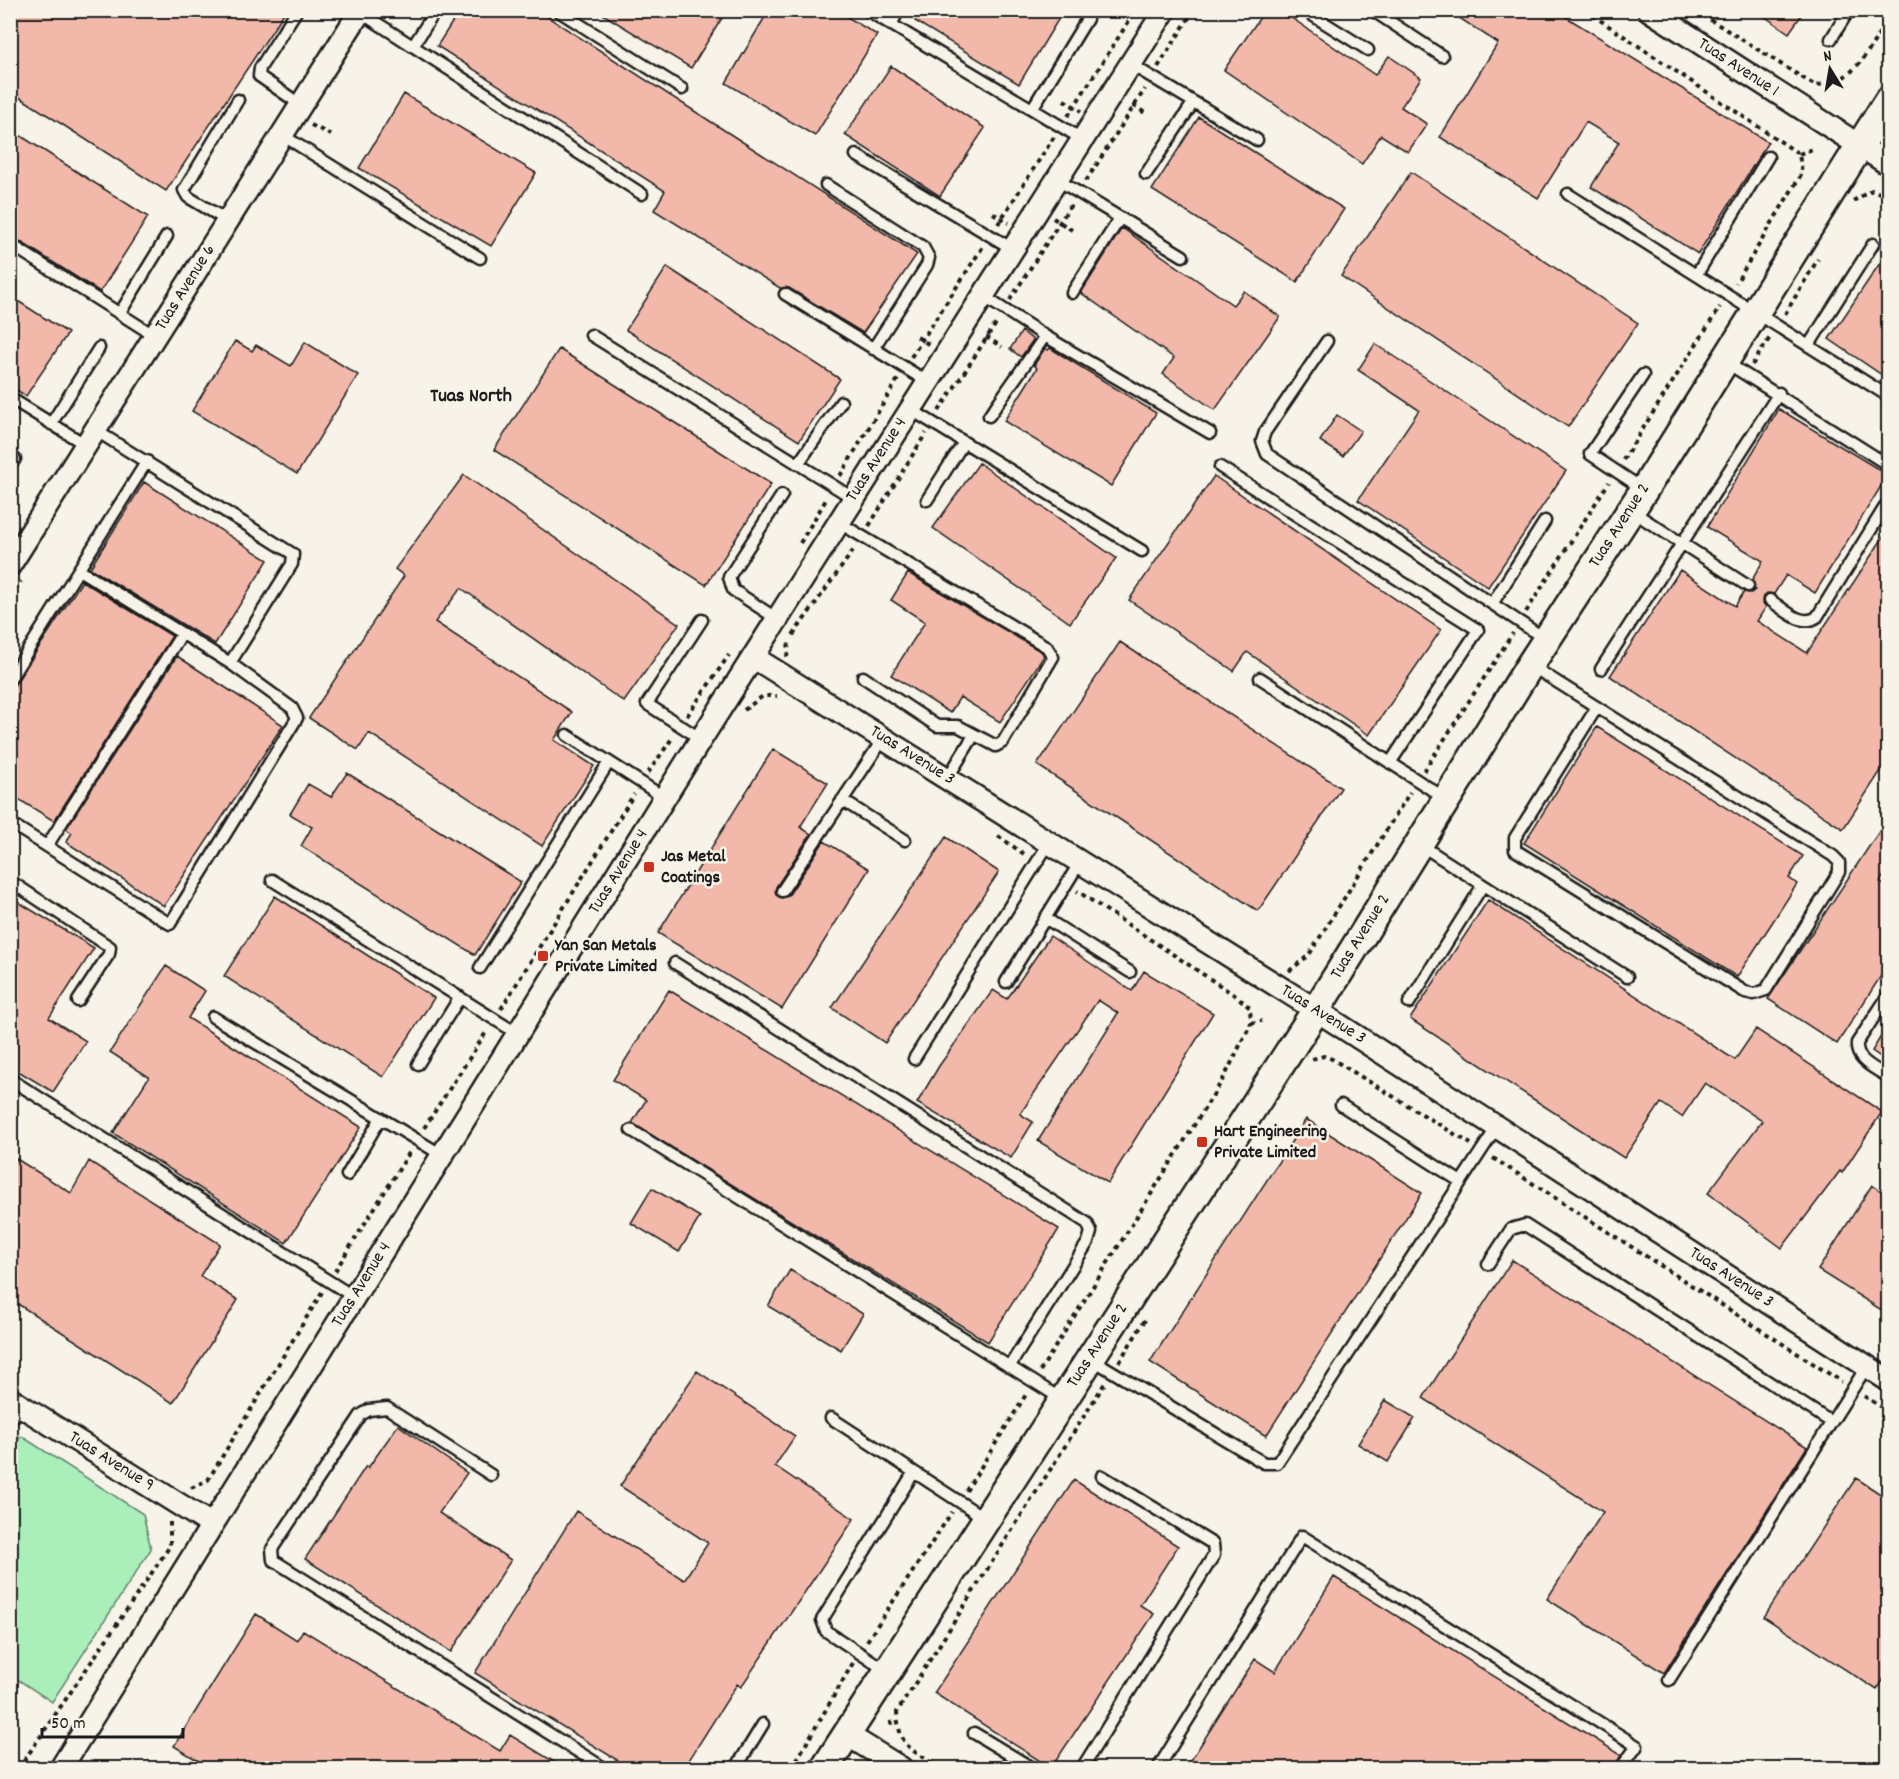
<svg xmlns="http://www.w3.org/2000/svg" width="1899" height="1779" font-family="Dekko,sans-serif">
	<rect width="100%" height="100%" fill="#f7f3e8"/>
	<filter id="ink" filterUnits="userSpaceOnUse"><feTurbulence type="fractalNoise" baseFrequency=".0167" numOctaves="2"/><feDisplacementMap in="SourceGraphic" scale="12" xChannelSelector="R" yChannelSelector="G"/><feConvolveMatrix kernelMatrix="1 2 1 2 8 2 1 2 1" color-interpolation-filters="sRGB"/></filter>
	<g filter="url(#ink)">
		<path fill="#aaeeba" stroke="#63856b" stroke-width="1.5" d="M21,1436L143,1514L151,1549L52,1702L11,1675L10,1453Z"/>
		<path fill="#f2b9aa" stroke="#1c1c1c" stroke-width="1.5" d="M10,10H286L166,191L10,91Z
			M460,10H537L917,254L863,333L789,288H780L654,210L665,191L437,46Z
			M596,10H727L691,68Z
			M769,10H836L877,35L815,136L726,83Z
			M921,10H1064L1019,84L915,21Z
			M1265,10H1280L1375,75L1389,56L1421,78L1401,107L1427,124L1408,152L1381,135L1362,164L1224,70Z
			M1447,10H1555L1768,142L1698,254L1591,187L1619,142L1586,122L1538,198L1440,137L1498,43Z
			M1755,10H1805L1789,33Z
			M891,66L985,128L940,196L845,135Z
			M404,94L536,173L491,246L359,168Z
			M1199,117L1344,209L1297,282L1152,190Z
			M10,129L148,217L100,292L10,235Z
			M1411,172L1638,323L1568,427L1341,276Z
			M1122,228L1233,305L1244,291L1280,317L1215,410L1163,374L1174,358L1081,293Z
			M1888,251V379L1829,339Z
			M667,267L840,379L799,441L626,330Z
			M10,296L68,333L26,396L10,386Z
			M1022,331L1033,340L1021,357L1010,349Z
			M235,341L252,351L256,345L291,366L305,342L358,375L297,474L192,411Z
			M1375,344L1566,471L1488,587L1358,500L1419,410L1358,370Z
			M1045,348L1048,350L1050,348L1156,413L1111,486L1004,421L1037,368L1034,365Z
			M559,349L771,484L706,585L494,450Z
			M1779,409L1888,475L1815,593L1786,575L1774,594L1767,593L1764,596L1763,603L1766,607L1757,621L1807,653L1888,530V760L1843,829L1610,676L1680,570L1735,606L1744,592L1751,593L1755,590L1752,580L1763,561L1707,527Z
			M1337,415L1361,431L1343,456L1320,441Z
			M979,463L1116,558L1070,623L933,528Z
			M464,475L679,624L624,702L461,588L435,622L572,712L554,740L594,766L542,846L369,733L358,750L309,718L404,576L395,569Z
			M1214,476L1441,630L1369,735L1247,652L1234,671L1129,600Z
			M144,482L268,560L215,644L90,568Z
			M908,573L1042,652L1044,656L1000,722L960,697L950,713L891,675L925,622L891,600Z
			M82,581L172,636L54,821L10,794V692Z
			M1120,642L1341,788L1258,911L1037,765Z
			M177,656L283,725L164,906L66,842L72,833L66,829Z
			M1597,727L1803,856L1789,878L1797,884L1737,977L1524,843Z
			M773,749L828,783L800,827L811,834L776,887V895L782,898L788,896L824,841L869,869L782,1009L658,933Z
			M347,773L521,882L475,955L301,846L312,827L290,814L308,784L331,797Z
			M1888,818V869L1880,882L1888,888V965L1837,1044L1768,999Z
			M946,837L999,872L885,1043L832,1008Z
			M275,896L434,998L383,1077L224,976Z
			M10,897L94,948L49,1018L86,1041L53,1092L10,1066Z
			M1488,900L1735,1060L1756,1029L1882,1112L1842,1173L1840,1171L1782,1248L1708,1193L1762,1121L1705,1083L1682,1117L1661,1103L1624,1158L1410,1019Z
			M1050,936L1132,991L1144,971L1213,1013L1108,1183L1038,1141L1118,1013L1098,1000L1020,1114L1033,1122L1011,1158L917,1103L939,1066L993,990L1007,999Z
			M166,966L205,991L188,1018L361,1127L286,1243L113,1133L149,1077L110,1052Z
			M669,990L1059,1229L988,1342L632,1123L646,1100L613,1080Z
			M1888,1025V1062L1872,1051Z
			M1306,1119L1422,1193L1266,1436L1150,1362Z
			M10,1155L71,1193L89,1161L220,1244L200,1276L238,1300L173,1403L10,1299Z
			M1872,1185L1888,1196V1302L1883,1311L1818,1270Z
			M652,1188L700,1217L679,1252L631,1223Z
			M1512,1260L1807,1447L1664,1673L1547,1599L1603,1512L1423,1398Z
			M790,1270L863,1314L841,1350L768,1306Z
			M697,1371L795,1436L775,1466L854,1519L741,1687L737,1684L684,1768H630L475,1673L576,1511L684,1580L708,1543L620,1486Z
			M1385,1400L1415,1418L1388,1462L1358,1444Z
			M398,1425L467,1473L439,1513L511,1560L451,1652L305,1559L366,1466L368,1468Z
			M1856,1478L1888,1499V1672L1877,1690L1764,1617Z
			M1074,1480L1178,1546L1140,1605L1154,1614L1051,1768L934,1693Z
			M1334,1577L1621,1755L1614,1768H1186L1255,1659L1275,1672Z
			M256,1614L297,1640L303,1630L500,1751L510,1735L564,1768H210L174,1746Z"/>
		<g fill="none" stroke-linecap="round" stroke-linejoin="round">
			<defs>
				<path id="service" d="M297,10L260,68L259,76L301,105
					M557,10L682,89
					M867,10L1082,139
					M1304,10L1368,50
					M1372,10L1442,56
					M360,12L642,194
					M891,25L899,10
					M1831,39L1849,10
					M413,46L436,10
					M1130,64L1257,140
					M1032,109L1087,19L1088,10
					M282,135L480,258
					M856,155L1011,248
					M1146,174L1193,103
					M1056,179L1183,256
					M826,185L923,247L929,258L927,265L873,349
					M1568,194L1888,396
					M228,221L188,197L184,190L238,100
					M10,244L155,336
					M1697,274L1768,157
					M1072,293L1120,218
					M785,294L928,382
					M983,296L1045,336L1210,433
					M120,313L167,236
					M591,335L853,498
					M1327,341L1265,432L1262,441L1267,454L1545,639
					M1809,345L1873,244
					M1724,361L1888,465
					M10,398L86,445
					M910,409L1142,551
					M989,416L1045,336
					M51,424L99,348
					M95,430L293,554L292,564L230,663
					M798,464L841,402
					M10,466L15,459
					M1220,467L1478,630L1390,763
					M1643,489L1590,454L1643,375
					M927,500L964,442
					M1630,510L1748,586
					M838,522L1047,647L1053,657L1003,742L996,746L958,726H937L863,677
					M1770,600C1784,609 1801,628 1817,617L1888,502
					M1492,604L1545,521
					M777,619L733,590L729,577L782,495
					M1530,665L1833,856L1839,862V872L1766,990L1754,994L1745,992L1515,850V838L1597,707
					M1601,669L1779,393
					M1260,678L1446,799
					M10,679L147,461
					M567,735L665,798
					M701,739L647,704L702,620
					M947,779L974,735
					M842,800L905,840
					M10,823L170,924L297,718L292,708L230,663L79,570
					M1419,844L1627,977
					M47,846L181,635
					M272,880L518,1034
					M10,881L110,947L109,954L78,1001
					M782,891L883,739
					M1045,918L1130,972
					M675,963L1087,1223L1091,1232L1088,1242L1009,1367
					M480,968L609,762
					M1006,982L1080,862
					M1888,996L1857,1043C1855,1061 1875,1068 1888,1077
					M1409,1003L1483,885
					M213,1017L442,1155
					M914,1059L1049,843
					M418,1064L460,997
					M10,1079L354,1297
					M1341,1105L1461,1182
					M631,1130L1063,1400
					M347,1175L381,1118
					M1488,1264L1511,1229L1525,1225L1831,1422
					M1090,1358L1264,1463H1277L1497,1127
					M831,1418L986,1519
					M10,1422L21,1406
					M491,1475L387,1408L369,1410L361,1415L272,1549L273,1560L604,1768
					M887,1671L826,1631L822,1620L914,1472
					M1669,1680L1867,1366
					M974,1733L1032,1768
					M736,1768L763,1724
					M1082,1768L1214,1555L1213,1544L1102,1476
					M1158,1768L1302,1536L1637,1746L1621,1768"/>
				<path id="minor" d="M1649,10L1888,164
					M10,565L361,10
					M753,657L1316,1010L1888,1380
					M10,1399L212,1525
					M846,1734L901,1768
					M61,1768L701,739L1165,10"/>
				<path id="tertiary" d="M825,1768L1316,1010L1530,665L1644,490L1888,101"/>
			</defs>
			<use href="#service" stroke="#1c1c1c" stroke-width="15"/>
			<use href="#minor" stroke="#1c1c1c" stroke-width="26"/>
			<use href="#tertiary" stroke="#1c1c1c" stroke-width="32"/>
			<path stroke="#1c1c1c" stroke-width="4" stroke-dasharray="4.5 4.5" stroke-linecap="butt" d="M1585,10L1799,154L1802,173L1736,283
				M1695,10L1814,85C1856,85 1868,49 1888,19
				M1158,67L1194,10
				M1064,100L1081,111
				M1133,105L1148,115
				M1068,116L1136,10
				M311,125L333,136
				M1799,154L1815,148
				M1086,181L1145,89
				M1853,201L1872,190L1888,196
				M993,213L1009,223
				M1053,218L1072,230
				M998,224L1054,137
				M1010,300L1072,203
				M1785,314L1818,259
				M917,337L930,345
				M986,337L1002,347
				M911,357L984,245
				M1752,365L1771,336
				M939,411L997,322
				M1623,460L1720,307
				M840,476L898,379
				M869,526L926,433
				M800,543L827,498
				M10,597L21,581
				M1526,612L1609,482
				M793,635L855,548
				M787,657L789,641
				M744,710L763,696H777
				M687,716L729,655
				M1424,771L1513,633
				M648,773L673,737
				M998,836L1027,856
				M1289,971L1309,955L1410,792
				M501,1009L634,794
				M1251,1023L1262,1021
				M1312,1059L1324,1056L1332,1059L1471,1144
				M424,1128L487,1031
				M1493,1158L1842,1382
				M335,1271L411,1150
				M1119,1362L1147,1317
				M1040,1371L1225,1076L1251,1023L1250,1008L1239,998L1077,891
				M1864,1396L1888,1411
				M191,1488L208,1480L322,1292
				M966,1491L1027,1393
				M867,1641L952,1512
				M889,1723L898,1722
				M19,1768L170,1546V1522
				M792,1768L853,1663
				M940,1768C912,1749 899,1749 897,1712L1105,1383"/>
			<use href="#service" stroke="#f7f3e8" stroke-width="10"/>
			<use href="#minor" stroke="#f7f3e8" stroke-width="21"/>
			<use href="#tertiary" stroke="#f7f3e8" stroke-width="27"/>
		</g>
	</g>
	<g fill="#c8321e" stroke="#f7f3e8" stroke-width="2">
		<rect x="643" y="861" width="12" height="12" rx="3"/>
		<rect x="537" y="950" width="12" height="12" rx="3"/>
		<rect x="1196" y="1136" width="12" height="12" rx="3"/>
	</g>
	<g text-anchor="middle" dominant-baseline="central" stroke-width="5" stroke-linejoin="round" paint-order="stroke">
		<g font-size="18" fill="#1c1c1c" stroke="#f7f3e8">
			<text transform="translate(1738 68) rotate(33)">Tuas Avenue 1</text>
			<text transform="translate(186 288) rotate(-58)">Tuas Avenue 6</text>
			<text transform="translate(877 460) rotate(-57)">Tuas Avenue 4</text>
			<text transform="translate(1620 526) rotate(-57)">Tuas Avenue 2</text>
			<text transform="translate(912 756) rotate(32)">Tuas Avenue 3</text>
			<text transform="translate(619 872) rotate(-58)">Tuas Avenue 4</text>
			<text transform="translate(1361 937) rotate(-58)">Tuas Avenue 2</text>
			<text transform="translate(1323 1015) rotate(32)">Tuas Avenue 3</text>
			<text transform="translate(1731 1278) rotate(33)">Tuas Avenue 3</text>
			<text transform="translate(362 1285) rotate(-58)">Tuas Avenue 4</text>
			<text transform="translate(1098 1346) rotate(-57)">Tuas Avenue 2</text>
			<text transform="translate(111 1462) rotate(32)">Tuas Avenue 9</text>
		</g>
		<g font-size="18" font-weight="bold" fill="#1c1c1c" stroke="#f7f3e8" text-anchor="start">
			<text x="661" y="857">Jas Metal<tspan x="661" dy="21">Coatings</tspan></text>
			<text x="555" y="946">Yan San Metals<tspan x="555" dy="21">Private Limited</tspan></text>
			<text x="1214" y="1132">Hart Engineering<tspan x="1214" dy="21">Private Limited</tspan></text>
		</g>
		<g font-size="20" font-weight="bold" fill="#1c1c1c" stroke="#f7f3e8">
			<text x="471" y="397">Tuas North</text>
		</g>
	</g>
	<rect width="1899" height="1779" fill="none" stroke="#f7f3e8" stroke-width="36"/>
	<rect x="18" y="18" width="1863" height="1743" fill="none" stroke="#1c1c1c" stroke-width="2" filter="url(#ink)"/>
	<g transform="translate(1830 69) rotate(349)" stroke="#f7f3e8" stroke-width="4.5" paint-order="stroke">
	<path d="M0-4.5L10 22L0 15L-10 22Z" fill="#1c1c1c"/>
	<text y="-9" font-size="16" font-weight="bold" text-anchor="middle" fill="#1c1c1c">N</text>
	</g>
	<path d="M42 1728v9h141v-9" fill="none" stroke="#1c1c1c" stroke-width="3"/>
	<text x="51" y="1728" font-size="18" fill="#1c1c1c" stroke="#f7f3e8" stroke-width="4.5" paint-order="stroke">50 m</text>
</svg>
